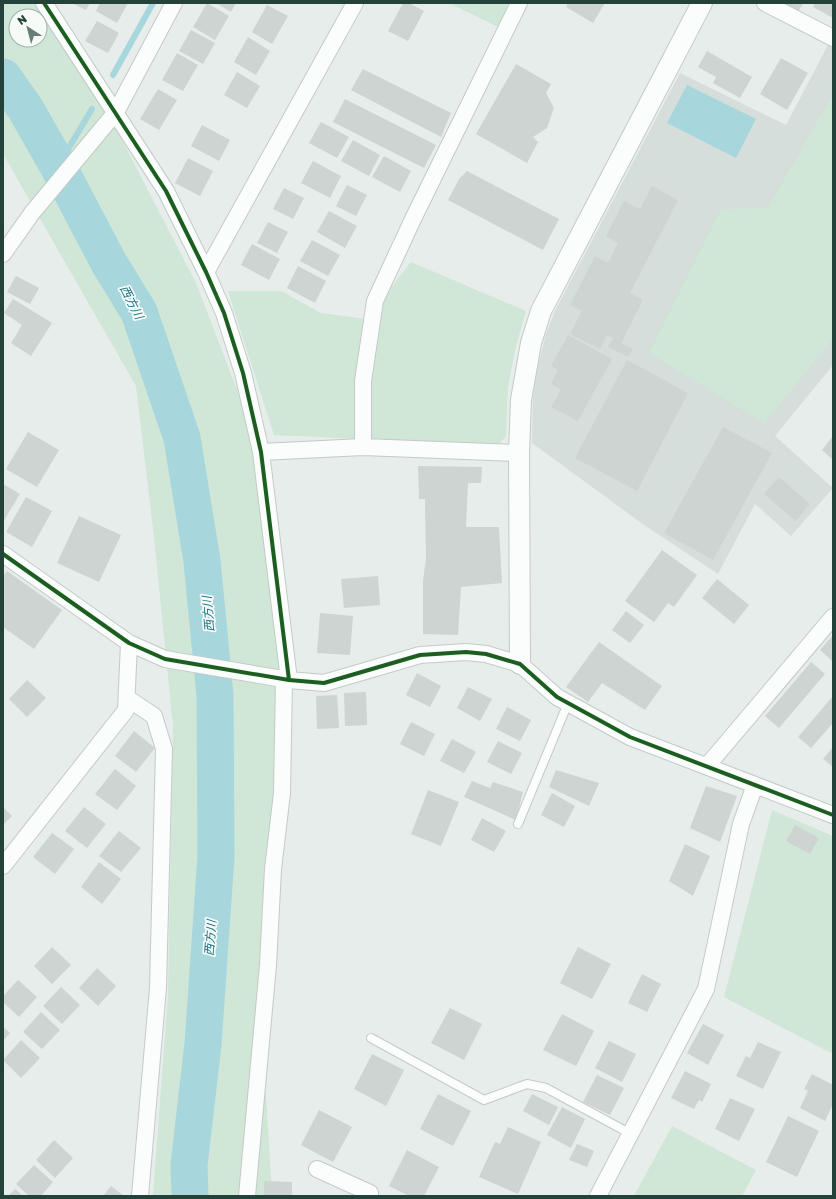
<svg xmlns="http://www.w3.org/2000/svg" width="836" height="1199" font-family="'Golos Text','Noto Sans JP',sans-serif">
	<rect width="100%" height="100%" fill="#e7edea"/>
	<path fill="#d5deda" d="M828,45L833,48V365L775,436L833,488L791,536L755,504L718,574L644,525L532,443L533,398L537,370L546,334L555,311L680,73L786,125Z"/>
	<path fill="#d0e6d6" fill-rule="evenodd" d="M3,3H40L77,53L196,283L261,452L286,661L260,992L272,1196H153L168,995L173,726L154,537L136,386L3,154ZM16,16H40V40H16Z
		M449,3H509L498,27Z
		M833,94V339L764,423L649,353L721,209L768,208Z
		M411,262L526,311L516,346L508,387L506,436L498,445L274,435L228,291H281L321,313L366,319Z
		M772,810L833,836V1050L831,1053L724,997Z
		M672,1126L756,1170L742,1196H634Z"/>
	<path fill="#a7d6dc" d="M687,85L756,119L736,158L667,123Z"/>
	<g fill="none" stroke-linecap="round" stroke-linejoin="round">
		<path stroke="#a7d6dc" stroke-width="6" d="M113,75L153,3
			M58,166L92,109"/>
		<path stroke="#a7d6dc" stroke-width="37" d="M3,77L25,108L58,166L109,263L139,312L182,438L202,561L215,696L216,856L203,1044L189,1165L190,1196"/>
	</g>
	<path fill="#ced4d1" d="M72,3H90L86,10Z
		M100,3H128L117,23L96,11Z
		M207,3L229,16L215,40L193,27Z
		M216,3H236L231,12Z
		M403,3H409L424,11L408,41L388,31Z
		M568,3H605L593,23L566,7Z
		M781,3H803L798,12Z
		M815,3H833V18L813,7Z
		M267,5L288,16L272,44L252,32Z
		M97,21L119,33L108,53L85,41Z
		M191,30L215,43L203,64L179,51Z
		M248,37L270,51L256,75L234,62Z
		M707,51L752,77L740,98L713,83L716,77L698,67Z
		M177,53L198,65L183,91L162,80Z
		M781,58L808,73L787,110L760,94Z
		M516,64L551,84L546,93L554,108L547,128L533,137L538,142L527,163L476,134Z
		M363,69L451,113L441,137L351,90Z
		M237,72L260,86L247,108L224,95Z
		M158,89L177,100L159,130L140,119Z
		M345,99L436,145L424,168L333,122Z
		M321,122L349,137L337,158L309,143Z
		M202,125L230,140L219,161L191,146Z
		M353,140L380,155L369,176L341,161Z
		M384,156L411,171L400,192L372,177Z
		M188,158L213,171L200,196L175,183Z
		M313,161L341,176L330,198L301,183Z
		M467,171L559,219L543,250L448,200L459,179Z
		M347,185L367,195L356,216L336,206Z
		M652,186L678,200L630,293L643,300L621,343L633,349L628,357L608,347L613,338L607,335L600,349L570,334L582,311L570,305L595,256L608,263L618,243L606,236L624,201L640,209Z
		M284,188L304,198L293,219L273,209Z
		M329,211L357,226L345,248L317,232Z
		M268,222L288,232L277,253L257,243Z
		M312,240L340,255L328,276L300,261Z
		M252,244L280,259L269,280L241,265Z
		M298,266L326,281L315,303L287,288Z
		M16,276L39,288L30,304L7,292Z
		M13,299L52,323L31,356L11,343L22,325L4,313Z
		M568,335L612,359L578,421L551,407L561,390L551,384L558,370L551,366Z
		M627,360L688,393L637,491L575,458Z
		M723,427L772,453L713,560L664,533Z
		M28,432L59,450L37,487L6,469Z
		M833,436V460L822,450Z
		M418,466L482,467L481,483H468L466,527H499L502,583L461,587L458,635L423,634V581L426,558L425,499H419Z
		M779,477L810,504L796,521L764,494Z
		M3,484L20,494L3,522Z
		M26,497L52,511L32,547L6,532Z
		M79,516L121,535L99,582L57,563Z
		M662,550L697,575L674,607L668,603L654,622L625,601Z
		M7,571L62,610L34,649L3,627V576Z
		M378,576L380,605L344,608L341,579Z
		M717,579L749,605L734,624L702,598Z
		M626,611L644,625L630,643L612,630Z
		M320,613L353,616L350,655L317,653Z
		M833,635V660L832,661L820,650Z
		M599,642L662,686L645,710L602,683L588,702L566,687Z
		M811,662L825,674L779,728L765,716Z
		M417,673L441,686L430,707L406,695Z
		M27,680L46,698L27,717L9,699Z
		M468,687L492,699L480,721L457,708Z
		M366,692L367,725L345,726L344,693Z
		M337,695L339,728L317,729L316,696Z
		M833,696V723L811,748L798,737Z
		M507,707L531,720L520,741L496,729Z
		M411,722L435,734L424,756L400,744Z
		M134,731L155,748L136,772L115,756Z
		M452,739L476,752L464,773L440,761Z
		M498,741L522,753L511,774L487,762Z
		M833,747V767L823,759Z
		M115,769L136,786L117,810L95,794Z
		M556,770L599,783L589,806L549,787Z
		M472,781L490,788L493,782L523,792L516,820L464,797Z
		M706,786L737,796L720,842L690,828Z
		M428,790L459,802L441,846L411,834Z
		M552,793L575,806L564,827L541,815Z
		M3,807L12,816L3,825Z
		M84,807L106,824L87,848L65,831Z
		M482,818L506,831L494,852L471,840Z
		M795,825L819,838L810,854L786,841Z
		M119,831L141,848L121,872L99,856Z
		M52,833L74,849L55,874L33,857Z
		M685,844L710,856L693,896L669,881Z
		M99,862L121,879L102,904L81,887Z
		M52,947L71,965L52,984L34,966Z
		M578,947L611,964L592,999L560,983Z
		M97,968L116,986L98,1006L79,988Z
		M642,974L661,984L647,1012L628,1003Z
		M18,980L37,997L19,1017L3,1002V996Z
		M61,987L80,1005L62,1024L43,1006Z
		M450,1008L482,1024L464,1060L431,1043Z
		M41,1012L60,1030L42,1049L23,1032Z
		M562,1014L594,1031L576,1066L543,1050Z
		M703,1024L724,1035L708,1065L687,1053Z
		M3,1027L10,1033L3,1041Z
		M21,1040L40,1058L21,1078L3,1060Z
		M609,1041L636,1054L622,1082L595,1068Z
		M758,1042L781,1052L763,1089L736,1076L746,1056L750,1058Z
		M372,1054L404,1070L386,1106L354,1089Z
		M685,1071L711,1084L702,1102L699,1100L694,1109L671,1098Z
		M812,1074L833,1085V1104L825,1121L800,1108L808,1091L804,1089Z
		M597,1075L624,1088L610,1115L583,1102Z
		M438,1094L471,1111L453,1146L420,1129Z
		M532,1094L558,1107L549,1125L523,1111Z
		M730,1098L755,1109L739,1141L715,1129Z
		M562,1107L585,1119L571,1148L547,1135Z
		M319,1110L352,1127L333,1162L301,1145Z
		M788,1116L819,1131L797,1177L766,1162Z
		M508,1127L541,1142L518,1194L479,1177L495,1142L500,1144Z
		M54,1140L73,1158L55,1178L36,1160Z
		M577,1144L594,1151L587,1167L569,1160Z
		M407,1150L439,1167L424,1196H409L389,1186Z
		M34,1165L53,1182L41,1196H29L16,1184Z
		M264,1181L292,1182V1196H264Z
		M111,1186L124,1196H103Z
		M15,1189L23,1196H8Z"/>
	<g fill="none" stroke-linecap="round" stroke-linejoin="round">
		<defs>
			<path id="service" d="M518,824L568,703
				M371,1038L484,1100L527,1084L546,1088L631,1134"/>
			<path id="minor" d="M44,3L166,191L206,272L224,313L243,373L261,452L289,680
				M765,3L833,38
				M3,254L32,213L116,112L174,3
				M206,272L355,3
				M363,447V381L375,301L413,219L519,3
				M261,452L363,447L519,453
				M3,554L129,643L165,659L289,680L324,683L420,655L466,652L486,654L520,664L557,697L630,737L833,815
				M127,698L154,716L164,749L158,988L140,1196
				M707,766L833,617
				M3,866L126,710L129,643
				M317,1169L370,1193
				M247,1196L268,965L273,869L282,793L284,679
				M598,1196L706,989L741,824L755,785"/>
			<path id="tertiary" d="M520,664L519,453L521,400L531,343L541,311L702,3"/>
		</defs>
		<use href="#service" stroke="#c4cac7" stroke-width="10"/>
		<use href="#minor" stroke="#c4cac7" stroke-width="18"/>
		<use href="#tertiary" stroke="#c4cac7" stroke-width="22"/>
		<use href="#service" stroke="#fbfcfc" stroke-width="8"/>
		<use href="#minor" stroke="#fbfcfc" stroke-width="16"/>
		<use href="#tertiary" stroke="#fbfcfc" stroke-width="20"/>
		<defs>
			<path id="cycleway" d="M44,3L166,191L206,272L224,313L243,373L261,452L289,680
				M3,554L129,643L165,659L289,680L324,683L420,655L466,652L486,654L520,664L557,697L630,737L833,815"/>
		</defs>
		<use href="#cycleway" stroke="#f6fbf8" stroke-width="6"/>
		<use href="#cycleway" stroke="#1b5e20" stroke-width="4"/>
	</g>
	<g text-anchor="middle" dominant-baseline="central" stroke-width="3.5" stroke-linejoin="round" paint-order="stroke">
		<g font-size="12" font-style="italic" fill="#197282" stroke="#f6fbf8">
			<text transform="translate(132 302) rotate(63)">西方川</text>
			<text transform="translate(208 614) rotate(-95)">西方川</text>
			<text transform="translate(210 938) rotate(-86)">西方川</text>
		</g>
	</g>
	<rect width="836" height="1199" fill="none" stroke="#234239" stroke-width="8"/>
	<g transform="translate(28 28) rotate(324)"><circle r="19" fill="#f6fbf8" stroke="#a2b1ac"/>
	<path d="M0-3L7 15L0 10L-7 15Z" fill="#687e77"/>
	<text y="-6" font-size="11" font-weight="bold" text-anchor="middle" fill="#234239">N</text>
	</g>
</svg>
